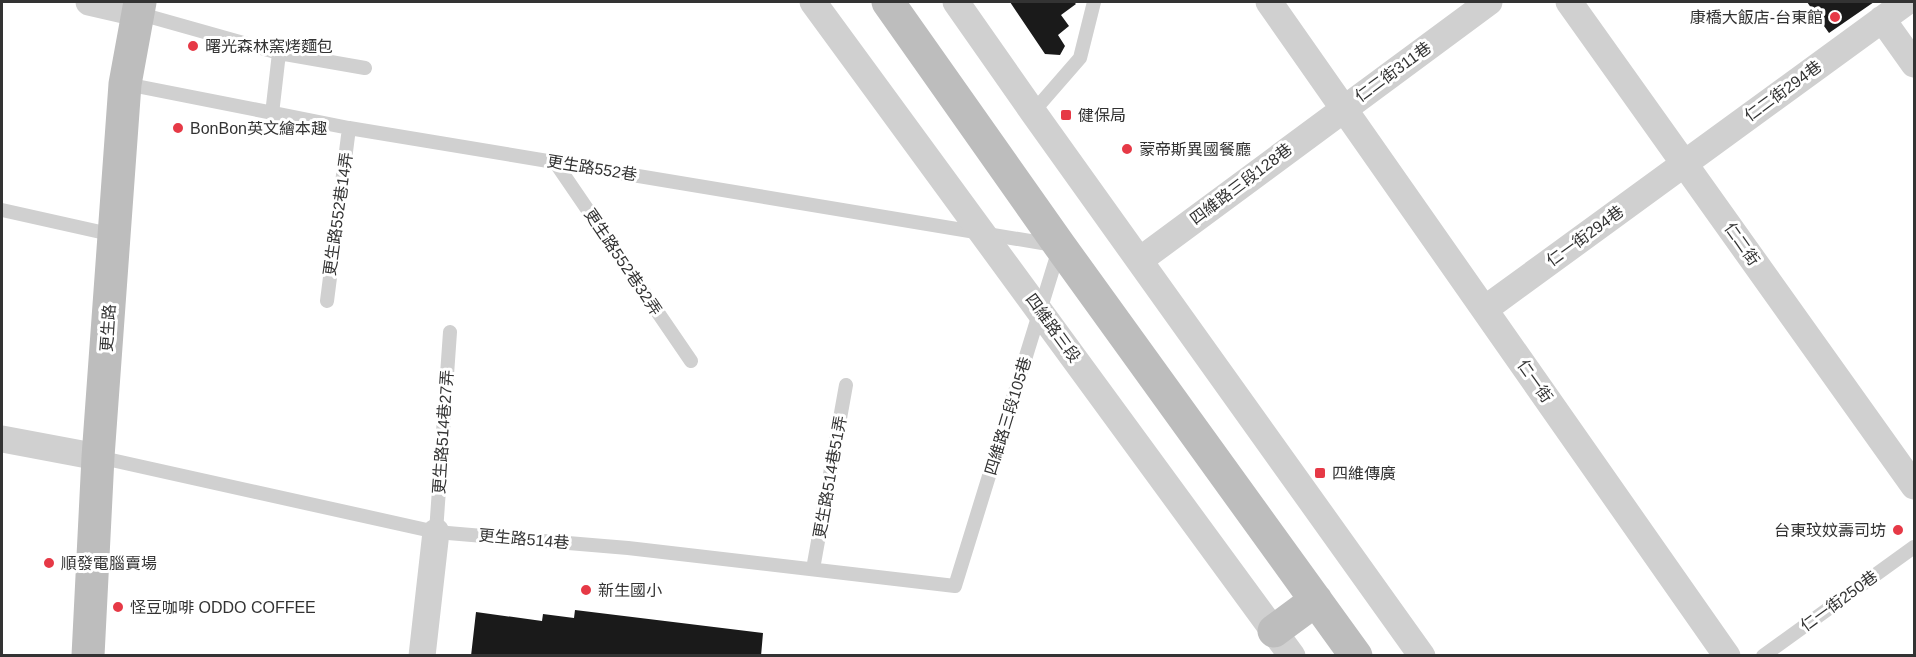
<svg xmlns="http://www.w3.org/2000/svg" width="1916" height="657" font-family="Arial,'Noto Sans TC',sans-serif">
	<rect width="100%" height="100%" fill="#fff"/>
	<path fill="#1a1a1a" d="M1010,2H1074L1076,4L1061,15L1069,26L1058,35L1065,46L1060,55L1045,54Z
		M1807,2H1874L1829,33Z
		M575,610L763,633L761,656H471L476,612L542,621L543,614L574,618Z"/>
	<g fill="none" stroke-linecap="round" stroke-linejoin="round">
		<path stroke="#d0d0d0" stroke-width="14" d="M137,13L279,53L365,68
			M1033,112L1080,58L1094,2
			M272,114L279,53
			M555,162L691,361
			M2,210L114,235
			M327,301L349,128
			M98,457L436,532L628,548L955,586L1060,246L349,128L126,84
			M436,532L450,332
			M813,569L846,385
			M1763,656L1914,547"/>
		<path stroke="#d0d0d0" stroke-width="27" d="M89,2L137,13
			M813,2L1292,656
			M956,2L1033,112L1422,656
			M1269,2L1727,656
			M1569,2L1914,486
			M1882,19L1914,64
			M1140,260L1489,2
			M1485,309L1906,2
			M2,439L98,457
			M422,656L436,532"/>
		<path stroke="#bdbdbd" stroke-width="33" d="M888,2L1060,246L1356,656
			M1274,631L1316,600
			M88,656L98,457L125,84L140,2"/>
	</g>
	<g fill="#e63946" stroke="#fff" stroke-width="2">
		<circle cx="1835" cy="17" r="6"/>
		<circle cx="193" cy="46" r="6"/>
		<rect x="1060" y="109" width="12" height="12" rx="3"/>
		<circle cx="178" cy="128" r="6"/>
		<circle cx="1127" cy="149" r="6"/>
		<rect x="1314" y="467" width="12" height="12" rx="3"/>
		<circle cx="1898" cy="530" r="6"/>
		<circle cx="49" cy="563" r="6"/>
		<circle cx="586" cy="590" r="6"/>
		<circle cx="118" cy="607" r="6"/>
	</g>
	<g text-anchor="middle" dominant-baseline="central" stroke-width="6" stroke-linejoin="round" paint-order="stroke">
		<g font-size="16" fill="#333" stroke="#fff" text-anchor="start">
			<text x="1823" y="17" text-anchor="end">康橋大飯店-台東館</text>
			<text x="205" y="46">曙光森林窯烤麵包</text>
			<text x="1078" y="115">健保局</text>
			<text x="190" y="128">BonBon英文繪本趣</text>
			<text x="1139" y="149">蒙帝斯異國餐廳</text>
			<text x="1332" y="473">四維傳廣</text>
			<text x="1886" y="530" text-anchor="end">台東玟妏壽司坊</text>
			<text x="61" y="563">順發電腦賣場</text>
			<text x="598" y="590">新生國小</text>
			<text x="130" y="607">怪豆咖啡 ODDO COFFEE</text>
		</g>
		<g font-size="16" fill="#333" stroke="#fff">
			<text transform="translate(1393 72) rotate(-36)">仁二街311巷</text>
			<text transform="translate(1783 91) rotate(-36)">仁二街294巷</text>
			<text transform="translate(592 168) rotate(9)">更生路552巷</text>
			<text transform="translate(1241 184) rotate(-37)">四維路三段128巷</text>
			<text transform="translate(338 214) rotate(-82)">更生路552巷14弄</text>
			<text transform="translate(1585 236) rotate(-36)">仁一街294巷</text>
			<text transform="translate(1742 244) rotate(55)">仁二街</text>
			<text transform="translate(623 262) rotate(56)">更生路552巷32弄</text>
			<text transform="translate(108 328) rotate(-86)">更生路</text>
			<text transform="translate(1053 328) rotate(54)">四維路三段</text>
			<text transform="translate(1535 381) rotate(55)">仁一街</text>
			<text transform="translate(1008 416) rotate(-73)">四維路三段105巷</text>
			<text transform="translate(443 432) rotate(-86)">更生路514巷27弄</text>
			<text transform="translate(830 477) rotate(-80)">更生路514巷51弄</text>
			<text transform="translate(524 539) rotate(5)">更生路514巷</text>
			<text transform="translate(1839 601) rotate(-36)">仁一街250巷</text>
		</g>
	</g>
	<rect width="1916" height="657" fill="none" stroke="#333333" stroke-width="6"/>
</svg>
